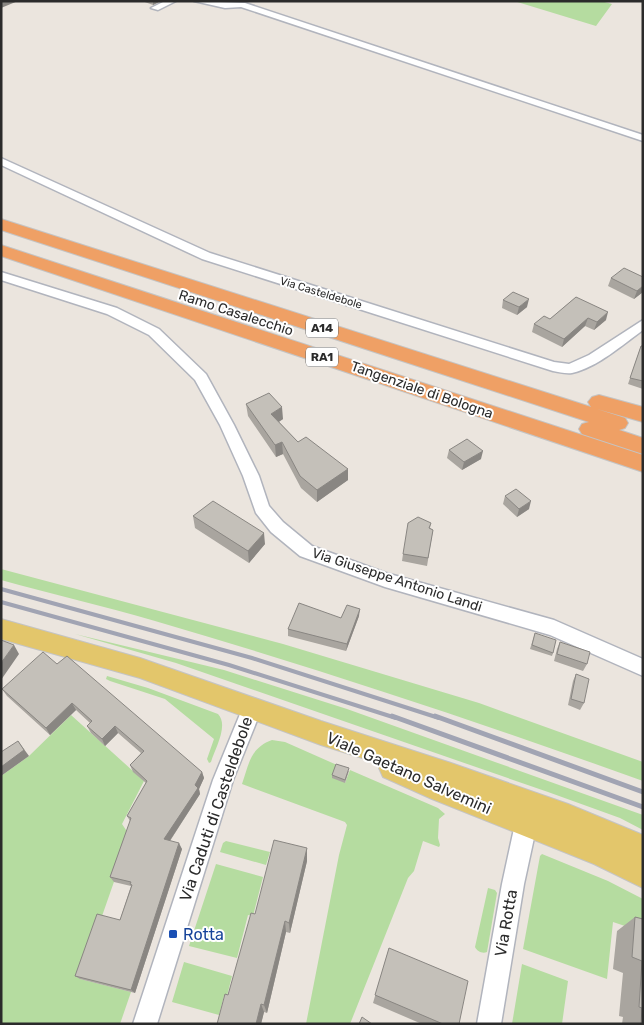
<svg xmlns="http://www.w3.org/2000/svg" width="644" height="1025" font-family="Rubik,sans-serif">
	<rect width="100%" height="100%" fill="#ebe5de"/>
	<path fill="#b5dca0" d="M514,1H601L612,4L596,26Z
		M1,569L283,644L479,703L643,762V781C482,723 319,669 155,621C104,606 52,594 1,580Z
		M75,634L224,670L347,709L643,815V830L620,818L548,792L176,663Z
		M107,676L148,688L218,714C229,725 215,749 211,762L209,763L207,759L214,739L165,699L110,681L106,679Z
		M71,715L144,781L122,824L130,836L80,979L131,992L120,1024H1V776L29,756Z
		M272,740L285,742L337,765L345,783L350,770L438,808L445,814L439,819L438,838L440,845L439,847L423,841L414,871L408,878L350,1024H306L339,855L347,825L345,822L242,784C249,764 250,748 272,740Z
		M226,841L270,852L266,865L220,852L223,843Z
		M542,854L608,881L643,899V932L613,922L607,979L523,949L540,856Z
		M216,864L263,877L253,916L248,915L237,958L189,946Z
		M488,888L495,890L497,893L487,952C482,954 477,951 475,947Z
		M184,962L232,976L227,996H224L219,1015L172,1002Z
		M522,964L568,981L562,1024H512Z"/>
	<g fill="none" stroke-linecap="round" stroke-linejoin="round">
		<defs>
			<path id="minor" d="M165,1H176L158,10L151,8Z
				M194,1L245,3L643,135V141L241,7L225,8Z
				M1,158L210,253L554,362L569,364L589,355L643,320V330C622,345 598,367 572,373C566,374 559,372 553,371L202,259L1,165Z
				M1,272L117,308L159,329L206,374L234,425L259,476L269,506L283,522L312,546L386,573L554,620L643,659V676L550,635L385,587L300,556L271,532L256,513L243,476L220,425L195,380L149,335L107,314L1,280Z
				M252,699L259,702L262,708L233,780L157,1024H133L213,780L245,702Z
				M526,813L534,816L537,824L524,884L501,1024H477L502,884L515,824L518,816Z"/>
			<path id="major" d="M1,619L140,658L321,721L451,763L568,804L643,835V888L594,864L432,799L383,777L379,768L381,764L321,745L140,678L1,639Z"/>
			<path id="highway" d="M1,219L591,407L588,402L592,397L599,395L643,407V422L597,409L625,418L628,423L625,428L619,430L643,438V454L582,434L579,429L582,424L589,422L1,230Z
				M1,245L643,455V472L1,256Z"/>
		</defs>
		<use href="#minor" stroke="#b1b4bd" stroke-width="3"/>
		<use href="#major" stroke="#c4c4c4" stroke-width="2"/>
		<use href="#highway" stroke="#c4c4c4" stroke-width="2"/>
		<use href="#minor" fill="#fff" fill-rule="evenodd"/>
		<use href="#major" fill="#e3c66b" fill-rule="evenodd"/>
		<use href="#highway" fill="#efa065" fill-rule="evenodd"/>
		<path stroke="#a1a4b3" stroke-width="4" d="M1,589L252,658L439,718
			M1,602L229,665L396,718"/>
		<path stroke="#a1a4b3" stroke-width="5" d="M392,716L643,807
			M435,716L643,792"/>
	</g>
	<path fill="#a9a59f" d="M142,1H161L153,5Z
		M643,277V292L634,299L608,286L611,278Z
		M576,297L606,320L594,330L585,326L562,347L532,332L534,324L550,319Z
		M503,300L527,307L517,315L502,308Z
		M641,346H643V389L628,384Z
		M246,404L283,419L279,422L298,442L348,469V480L317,502L301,488L283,454L276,457L248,416Z
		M449,450L481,459L462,470L447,458Z
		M505,496L529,509L517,517L503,504Z
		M193,516L265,544L249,563L195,528Z
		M431,523L430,528L433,530L427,566L402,561L403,554Z
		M359,616L346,651L288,636V629L341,618Z
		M535,633L553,653L552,656L530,649Z
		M560,642L587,664L583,671L554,661L557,649Z
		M57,664L202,772L204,778L199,789L200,794L170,841L182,849L135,993L80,979L75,976L120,920L131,886L114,882L110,877L130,821L127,816L146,783L133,772L130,765L141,753L118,733L105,746L91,733L87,726L90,723L76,710L50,735L7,696L2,689Z
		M576,674L584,703L580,710L568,705L573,681Z
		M349,771L345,783L332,778V775Z
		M307,848V861L290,933L286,932L267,1013L264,1012L261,1024H217L228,995L255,914Z
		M635,917L643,919V1024H622L623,1017L619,1016L623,973L613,969L617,931Z
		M389,948L459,1024H422L373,1003Z"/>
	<path fill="#898682" d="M1,1H18L1,8Z
		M153,1H161L153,5Z
		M643,286V292L634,299L637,291Z
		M529,299L527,307L517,315L519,307Z
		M608,312L606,320L594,330L597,322Z
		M588,318L585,326L562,347L564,339Z
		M282,407L283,419L272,426L271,414Z
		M282,442L283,454L276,457L275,445Z
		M483,451L481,459L462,470L464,462Z
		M348,469V480L317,502V490Z
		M531,501L529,509L517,517L519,509Z
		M264,533L265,544L249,563L248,551Z
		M360,609L359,616L346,651L347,644Z
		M14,645L19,654L1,680V663Z
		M72,703L76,710L50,735L46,728Z
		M115,726L118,733L105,746L102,739Z
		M18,741L29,756L1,776V767Z
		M202,772L204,778L199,789L200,794L167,845L164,839Z
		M179,843L182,849L135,993L131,990Z
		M307,848V861L290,933L289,923Z
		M285,921L286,932L267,1013L264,1005Z
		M261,1004L264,1012L261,1024H256Z"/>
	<path fill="#c4c0b9" stroke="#898682" d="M624,268L643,277V286L637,291L611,278Z
		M513,292L529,299L519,307L503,300Z
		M576,297L608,312L597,322L588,318L564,339L534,324L544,316L550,319Z
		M641,346H643V381L630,378Z
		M269,393L282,407L271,414L298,442L306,437L348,469L317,490L300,476L282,442L275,445L246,404Z
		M467,439L483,451L464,462L449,450Z
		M516,489L531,501L519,509L505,496Z
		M213,501L264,533L248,551L193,516Z
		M418,517L431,523L429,528L433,530L428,558L403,554L408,523Z
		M299,603L341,618L347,605L360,609L347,644L288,629Z
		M535,633L556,640L553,653L532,645Z
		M1,640L14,645L1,663Z
		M560,642L590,652L587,664L557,654Z
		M43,652L57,664L67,656L202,772L195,785L198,788L164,839L179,843L131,990L75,976L97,914L120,920L132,885L130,884L131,882L110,877L131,818L127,816L147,781L130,765L144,751L115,726L102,739L87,726L92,721L72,703L46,728L2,689Z
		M576,674L589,679L584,703L571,699Z
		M18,741L24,750L1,767V752Z
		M336,764L349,768L345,780L332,775Z
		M274,840L307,848L289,923L285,921L264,1005L261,1004L256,1024H217L225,994L228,995L251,913L255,914Z
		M635,917L643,919V1024H641L642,1008L639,1007L642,961L632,957Z
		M389,948L468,981L459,1024H443L375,995Z
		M362,1017L372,1024H359Z"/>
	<rect fill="#1a4fb4" stroke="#fff" stroke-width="2" x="168" y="929" width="10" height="10" rx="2.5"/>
	<g text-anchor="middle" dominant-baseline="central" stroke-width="4" stroke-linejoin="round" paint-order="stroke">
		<g font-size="11" fill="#2b2b2b" stroke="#fff">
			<text transform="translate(321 293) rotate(17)">Via Casteldebole</text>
		</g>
		<g fill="#fff" stroke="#6b6b6b" stroke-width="1">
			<rect x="306" y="318.5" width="32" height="19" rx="4"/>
			<rect x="306" y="347.5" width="32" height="19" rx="4"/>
		</g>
		<g font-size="12" font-weight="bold" fill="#2b2b2b">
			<text x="322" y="328">A14</text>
			<text x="322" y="357">RA1</text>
		</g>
		<g font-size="14" fill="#2b2b2b" stroke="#fff">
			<text transform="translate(236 313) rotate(18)">Ramo Casalecchio</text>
			<text transform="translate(422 390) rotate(19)">Tangenziale di Bologna</text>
			<text transform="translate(397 580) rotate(18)">Via Giuseppe Antonio Landi</text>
		</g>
		<g font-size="16" fill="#2b2b2b" stroke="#fff">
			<text transform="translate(409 773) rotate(24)">Viale Gaetano Salvemini</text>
			<text transform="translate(216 809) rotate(-71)">Via Caduti di Casteldebole</text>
			<text transform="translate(506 923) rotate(-80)">Via Rotta</text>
		</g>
		<g font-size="16" fill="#164399" stroke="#fff" text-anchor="start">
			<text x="183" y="934">Rotta</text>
		</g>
	</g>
	<rect width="644" height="1025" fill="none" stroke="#2b2b2b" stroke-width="5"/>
</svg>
